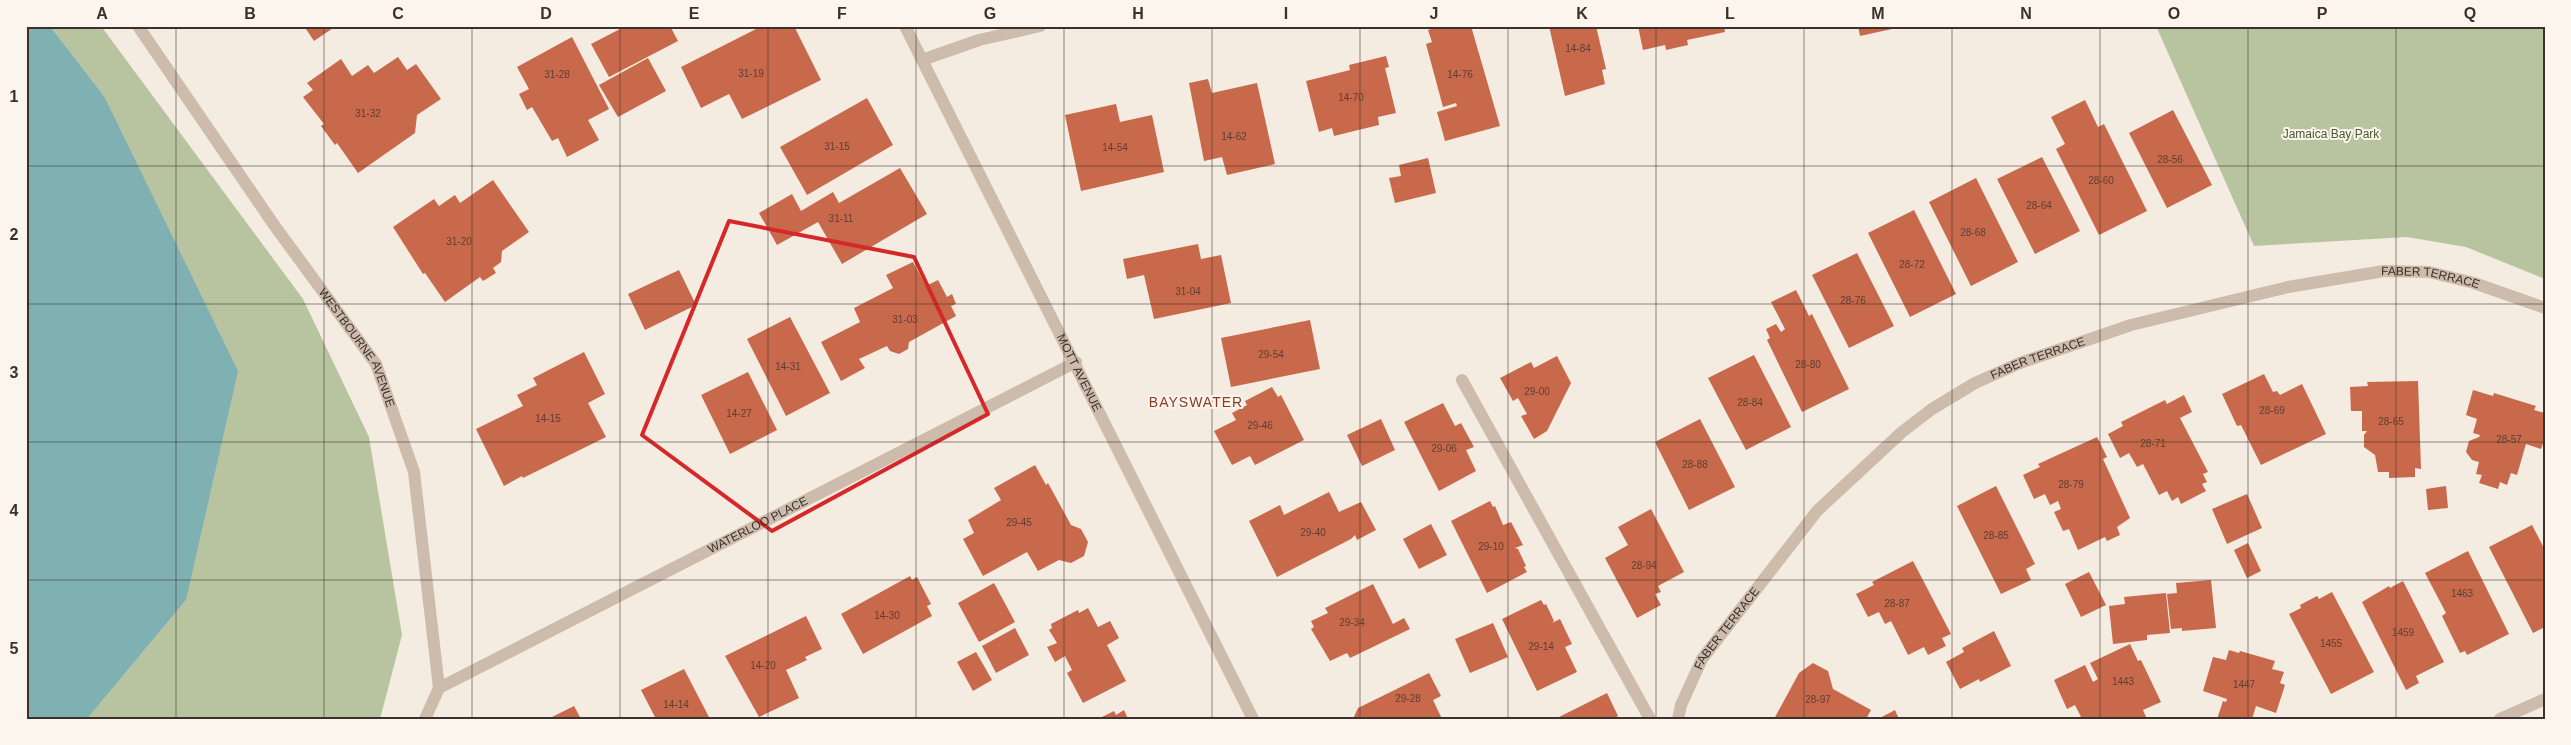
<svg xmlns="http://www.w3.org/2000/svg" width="2571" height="745" font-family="Helvetica,sans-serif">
	<rect width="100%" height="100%" fill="#f4ebe1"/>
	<path fill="#b8c4a0" d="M50,26H101L303,299L369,437L402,635L380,719H87L186,600L104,96Z
		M2156,26H2545V279L2466,247L2407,237L2254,246Z"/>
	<path fill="#7fb0b2" d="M26,26H50L104,96L238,371L186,600L87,719H26Z"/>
	<path fill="#c8694b" d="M304,26H336L314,41Z
		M618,26H670L678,41L609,77L591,44L620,29Z
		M762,26H794L821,80L742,119L729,94L701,108L681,67Z
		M1441,26H1471L1500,126L1445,141L1437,112L1457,106L1456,103L1443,107L1426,44L1432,42L1428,30Z
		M1549,26H1596L1606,69L1602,70L1605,84L1565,96Z
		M1638,26H1724L1725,32L1687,40L1688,45L1666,50L1665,45L1643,50Z
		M1858,26H1901V27L1860,36Z
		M572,37L609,109L588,120L599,140L567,157L558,138L552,141L532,107L527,110L519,94L529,89L517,67Z
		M1386,56L1389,67L1385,68L1396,113L1378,117L1379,125L1350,132L1334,136L1332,128L1319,132L1306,81L1350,70L1349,65Z
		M398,57L407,70L416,64L441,99L417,115L415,133L358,173L337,143L335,145L321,126L324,124L303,97L313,90L307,83L341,59L352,76L368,65L374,73Z
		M648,58L666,91L618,117L599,85Z
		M1208,79L1212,93L1257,83L1275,164L1227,175L1222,157L1204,161L1189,83Z
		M867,98L893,145L807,195L780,147Z
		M2085,100L2098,127L2104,124L2147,211L2099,235L2056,149L2065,144L2051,117Z
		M1116,104L1120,122L1152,115L1164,172L1081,191L1065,115Z
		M2173,110L2212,185L2167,208L2129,133Z
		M2042,157L2080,231L2035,254L1997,179Z
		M1428,158L1436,193L1395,203L1389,178L1401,176L1399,165Z
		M900,168L927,214L842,264L818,222L777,245L759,213L792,194L801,211L833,192L839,203Z
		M1976,178L2018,262L1971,286L1929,202Z
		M493,180L529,232L502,251L501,262L493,268L496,273L483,281L480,277L445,302L425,273L423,274L393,227L434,199L439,206L455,195L460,203Z
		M1914,210L1956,294L1910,317L1868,233Z
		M1198,244L1201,259L1221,255L1231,303L1154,319L1144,275L1127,279L1123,259Z
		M1857,253L1894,326L1849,348L1812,275Z
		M913,262L926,286L938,280L947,297L952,294L956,304L951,306L956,316L909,342L908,349L899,354L890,351L887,346L859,359L865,368L841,381L821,342L860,322L854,308L893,288L886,275Z
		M679,270L696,305L645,330L628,294Z
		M1796,290L1809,316L1812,314L1849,389L1802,412L1767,340L1770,338L1766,329L1776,324L1781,332L1785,329L1771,302Z
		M790,317L830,393L786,416L747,339Z
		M1310,320L1320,369L1231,387L1221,338Z
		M584,352L605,394L588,403L606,437L523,478L522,476L504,486L476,429L523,406L517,395L537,385L533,378Z
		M1754,355L1791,427L1746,450L1708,378Z
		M1557,356L1571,383L1547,431L1534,439L1521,416L1527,414L1518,398L1513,401L1500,378L1531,362L1534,368Z
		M748,372L777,430L730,454L701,395Z
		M2264,374L2273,392L2277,391L2280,395L2302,384L2326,434L2261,465L2241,425L2237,426L2222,394Z
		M2418,381L2421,469L2415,468V477L2389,478V472H2378L2375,455L2364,447V435L2367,431H2362V411H2351L2350,387L2368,386L2367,382Z
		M1272,387L1278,397L1281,395L1304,440L1255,465L1250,456L1232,465L1214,431L1236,420L1232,413L1247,405L1245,401Z
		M2473,390L2493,396L2494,393L2536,406L2534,410L2545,413V438L2541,449L2526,444L2517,475L2511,473L2507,485L2500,482L2498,489L2479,483L2482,475L2476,474L2479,462L2472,460L2466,452L2469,441L2479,437L2480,435L2473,433L2477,419L2466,415Z
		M2184,395L2192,412L2180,418L2208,472L2203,474L2207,482L2202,484L2206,491L2181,504L2178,497L2172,501L2167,491L2159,495L2143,464L2137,467L2129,453L2120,458L2108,434L2123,426L2121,422L2165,400L2167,404Z
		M1443,403L1455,426L1461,423L1474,447L1466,450L1476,471L1439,491L1404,422Z
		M1381,419L1395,450L1362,466L1347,435Z
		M1700,419L1735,487L1689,510L1655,442Z
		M2097,437L2107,457L2103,459L2130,518L2117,527L2120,535L2107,541L2105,537L2078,550L2069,529L2063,531L2054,512L2061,509L2058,501L2050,505L2045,494L2034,499L2023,475L2040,467L2038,464Z
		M1035,465L1046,485L1048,483L1071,525L1081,529L1088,542L1084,556L1071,563L1059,560L1038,571L1027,552L983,576L963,539L974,533L968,520L1001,500L994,488Z
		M1996,486L2035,564L2026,569L2031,580L2001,594L1957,506Z
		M2446,486L2448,508L2428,510L2426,489Z
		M1329,492L1339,512L1361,502L1376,530L1357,540L1355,535L1351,539L1277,577L1249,521L1280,505L1284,515Z
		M2247,494L2262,528L2227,544L2212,509Z
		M1490,501L1493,507L1495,506L1503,525L1511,522L1523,545L1515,548L1518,549L1526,566L1524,567L1527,572L1487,593L1451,521Z
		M1651,509L1684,572L1658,586L1661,592L1655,594L1661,605L1637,618L1605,558L1628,545L1618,527Z
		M1431,524L1447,555L1419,569L1403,539Z
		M2532,525L2545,550V627L2533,633L2489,547Z
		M2248,543L2261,571L2247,578L2234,550Z
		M2468,551L2509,634L2467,655L2465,651L2460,653L2442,616L2446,613L2425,573Z
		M1913,561L1951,634L1942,638L1946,646L1928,655L1924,647L1908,655L1891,621L1885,624L1879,612L1868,617L1856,594L1874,585L1872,582Z
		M2089,572L2106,605L2081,617L2065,584Z
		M910,576L912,580L917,577L931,604L927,606L932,616L863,654L841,614Z
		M2211,580L2216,628L2182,631V628L2171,629L2167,594L2177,593L2176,583Z
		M2403,581L2444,662L2416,676L2419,683L2406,690L2362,602L2389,586L2390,588Z
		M994,583L1015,622L979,642L958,603Z
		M1373,584L1393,624L1404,618L1410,629L1350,658L1347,653L1330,661L1311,629L1314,627L1311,621L1328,613L1325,608Z
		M2332,592L2374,672L2331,694L2289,614L2301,608L2300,605L2317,596L2319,599Z
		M2166,593L2170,633L2147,635V640L2113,644L2109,606L2125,604L2124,597Z
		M1541,600L1544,605L1546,604L1554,621L1552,623L1560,619L1572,644L1565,647L1577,672L1537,691L1502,619Z
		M1088,608L1098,627L1110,621L1119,638L1107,645L1126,681L1083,703L1067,673L1072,670L1065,656L1055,662L1047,647L1057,643L1049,630L1052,628L1051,624L1078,610L1079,613Z
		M806,616L822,649L805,657L807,660L786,670L799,698L759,717L725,656Z
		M1493,623L1508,657L1470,673L1455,639Z
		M1015,628L1029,655L996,673L982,646Z
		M1994,631L2011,666L1980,682L1979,679L1960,689L1946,662L1964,652L1962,648Z
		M2130,644L2138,661L2141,660L2161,702L2143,710L2147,719H2082L2075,705L2067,709L2054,680L2085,665L2093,682L2098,679L2090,663Z
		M2229,650L2239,653L2240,651L2275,661L2272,669L2284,672L2280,683L2285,685L2276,713L2256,706L2252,719H2217L2223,701L2226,702L2227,699L2203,691L2213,657L2226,660Z
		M976,652L992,680L973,691L957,662Z
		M1813,663L1828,671L1833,689L1871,710L1866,719H1774L1799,673Z
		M684,669L710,719H656L641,690Z
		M1429,673L1441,696L1433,700L1442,719H1353L1358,708Z
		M1607,693L1618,716L1613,719H1555Z
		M574,706L581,719H548Z
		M1124,710L1128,719H1098L1114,711L1116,715Z
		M1895,710L1899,719H1878Z"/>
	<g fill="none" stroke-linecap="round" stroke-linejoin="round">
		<g stroke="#cdbbac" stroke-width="12">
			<path id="s1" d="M138,26L274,225L376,364L414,472L439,688L425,719"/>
			<path id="s2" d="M905,26L1253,719"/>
			<path d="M922,60L979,40L1040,26"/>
			<path d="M1462,380L1650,719"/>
			<path id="s3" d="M439,688L1076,362"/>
			<path id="s4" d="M1678,719L1681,705L1702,659L1817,511L1902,432L1932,409L1975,383L2020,363L2131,325L2288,287L2384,271L2429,272L2474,283L2545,308"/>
			<path d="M2500,719L2545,699"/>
		</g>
	</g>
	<path fill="none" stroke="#d62828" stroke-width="4" stroke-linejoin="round" d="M729,221L914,257L988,414L772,531L642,435Z"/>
	<path fill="none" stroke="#3b302b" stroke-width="1" stroke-opacity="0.55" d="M176,26V719M324,26V719M472,26V719M620,26V719M768,26V719M916,26V719M1064,26V719M1212,26V719M1360,26V719M1508,26V719M1656,26V719M1804,26V719M1952,26V719M2100,26V719M2248,26V719M2396,26V719M26,166H2545M26,304H2545M26,442H2545M26,580H2545"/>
	<g text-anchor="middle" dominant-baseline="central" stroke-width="4" stroke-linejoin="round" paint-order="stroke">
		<g font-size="10" fill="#5e3e33">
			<text x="1578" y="48">14-84</text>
			<text x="751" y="73">31-19</text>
			<text x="557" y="74">31-28</text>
			<text x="1460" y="74">14-76</text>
			<text x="1351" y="97">14-70</text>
			<text x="368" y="113">31-32</text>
			<text x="1234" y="136">14-62</text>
			<text x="837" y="146">31-15</text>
			<text x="1115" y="147">14-54</text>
			<text x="2170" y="159">28-56</text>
			<text x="2101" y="180">28-60</text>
			<text x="2039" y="205">28-64</text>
			<text x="841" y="218">31-11</text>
			<text x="1973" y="232">28-68</text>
			<text x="459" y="241">31-20</text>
			<text x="1912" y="264">28-72</text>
			<text x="1188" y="291">31-04</text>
			<text x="1853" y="300">28-76</text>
			<text x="905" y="319">31-03</text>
			<text x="1271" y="354">29-54</text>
			<text x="1808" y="364">28-80</text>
			<text x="788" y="366">14-31</text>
			<text x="1537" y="391">29-00</text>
			<text x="1750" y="402">28-84</text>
			<text x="2272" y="410">28-69</text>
			<text x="739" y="413">14-27</text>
			<text x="548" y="418">14-15</text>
			<text x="2391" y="421">28-65</text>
			<text x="1260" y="425">29-46</text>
			<text x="2509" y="439">28-57</text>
			<text x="2153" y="443">28-71</text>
			<text x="1444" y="448">29-06</text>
			<text x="1695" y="464">28-88</text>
			<text x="2071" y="484">28-79</text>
			<text x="1019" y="522">29-45</text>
			<text x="1313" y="532">29-40</text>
			<text x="1996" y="535">28-85</text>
			<text x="1491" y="546">29-10</text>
			<text x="1644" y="565">28-94</text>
			<text x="2462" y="593">1463</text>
			<text x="1897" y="603">28-87</text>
			<text x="887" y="615">14-30</text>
			<text x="1352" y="622">29-34</text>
			<text x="2403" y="632">1459</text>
			<text x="2331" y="643">1455</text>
			<text x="1541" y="646">29-14</text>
			<text x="763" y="665">14-20</text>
			<text x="2123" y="681">1443</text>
			<text x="2244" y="684">1447</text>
			<text x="1408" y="698">29-28</text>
			<text x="1818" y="699">28-97</text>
			<text x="676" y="704">14-14</text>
		</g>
		<g font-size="12" fill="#4a5a2e" stroke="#fbf5ee">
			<text x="2331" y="134">Jamaica Bay Park</text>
		</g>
		<g font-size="12" fill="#3b302b" stroke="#fbf5ee">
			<text stroke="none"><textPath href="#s4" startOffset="929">FABER TERRACE</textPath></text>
			<text stroke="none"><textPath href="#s1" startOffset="390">WESTBOURNE AVENUE</textPath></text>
			<text stroke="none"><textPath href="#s4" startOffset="524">FABER TERRACE</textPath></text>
			<text stroke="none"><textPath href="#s2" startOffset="388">MOTT AVENUE</textPath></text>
			<text stroke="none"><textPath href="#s3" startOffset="358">WATERLOO PLACE</textPath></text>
			<text stroke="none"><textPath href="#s4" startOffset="104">FABER TERRACE</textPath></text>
		</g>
		<g font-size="14" letter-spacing="1" fill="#8c3b22" stroke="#fbf5ee">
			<text x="1196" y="402">BAYSWATER</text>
		</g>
	</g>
	<rect width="2571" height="745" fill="none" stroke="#fbf5ee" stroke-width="55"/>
	<rect x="28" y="28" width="2516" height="690" fill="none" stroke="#3b302b" stroke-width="2"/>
	<g font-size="16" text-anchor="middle" font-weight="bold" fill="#3b302b">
		<text x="102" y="19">A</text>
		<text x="250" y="19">B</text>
		<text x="398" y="19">C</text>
		<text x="546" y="19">D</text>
		<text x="694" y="19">E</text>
		<text x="842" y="19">F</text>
		<text x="990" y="19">G</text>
		<text x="1138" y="19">H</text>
		<text x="1286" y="19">I</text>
		<text x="1434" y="19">J</text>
		<text x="1582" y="19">K</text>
		<text x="1730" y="19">L</text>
		<text x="1878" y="19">M</text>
		<text x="2026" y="19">N</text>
		<text x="2174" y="19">O</text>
		<text x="2322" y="19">P</text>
		<text x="2470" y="19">Q</text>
		<text x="14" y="102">1</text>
		<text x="14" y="240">2</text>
		<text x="14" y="378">3</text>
		<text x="14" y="516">4</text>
		<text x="14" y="654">5</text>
	</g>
</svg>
